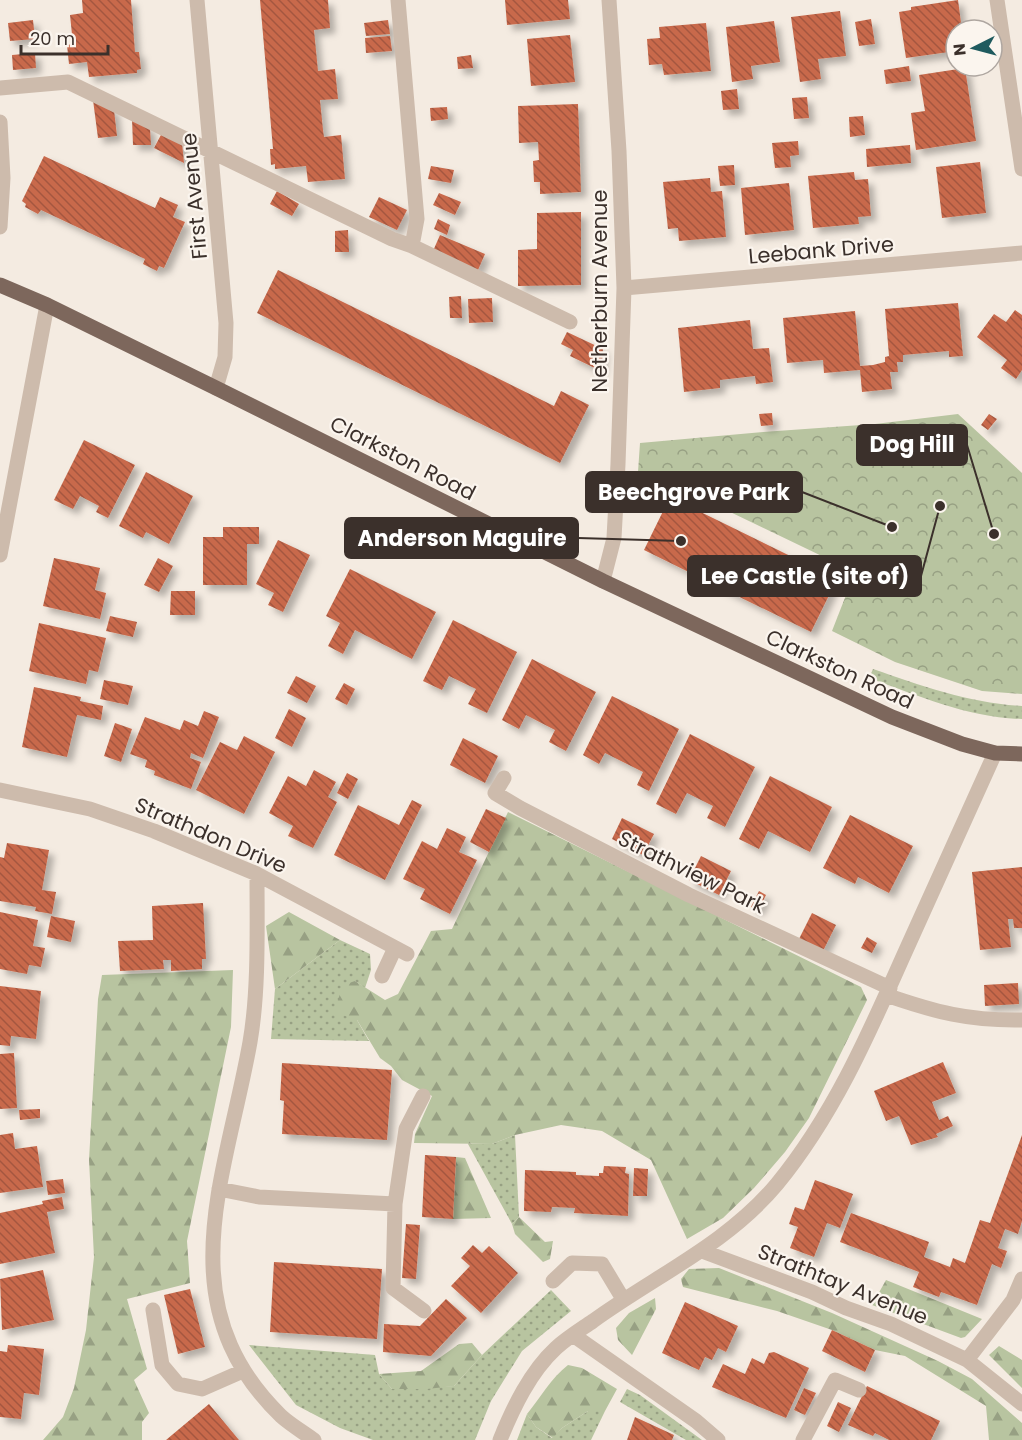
<svg xmlns="http://www.w3.org/2000/svg" width="1022" height="1440" font-family="Poppins,sans-serif">
	<defs>
		<pattern id="grass-dots" width="8" height="8" patternUnits="userSpaceOnUse" patternTransform="scale(1.5)"><rect width="8" height="8" fill="#b8c4a0"/><path d="M2 2h.1M6 6h.1" fill="none" stroke="#97a083" stroke-width="1.8" stroke-linecap="round"/></pattern>
		<pattern id="forest-firs" width="22" height="20" patternUnits="userSpaceOnUse" patternTransform="scale(1.5)"><rect width="22" height="20" fill="#b8c4a0"/><path d="M5 1l3.5 6h-7zM16 11l3.5 6h-7z" fill="#97a083"/></pattern>
		<pattern id="park-crowns" width="20" height="18" patternUnits="userSpaceOnUse" patternTransform="scale(1.5)"><rect width="20" height="18" fill="#b8c4a0"/><path d="M2 6a3 3 0 1 1 6 0M12 15a3 3 0 1 1 6 0" fill="none" stroke="#97a083"/></pattern>
		<pattern id="building-back-hatch" width="6" height="6" patternUnits="userSpaceOnUse" patternTransform="scale(1.5)"><rect width="6" height="6" fill="#c8694b"/><path d="M-1 5l2 2M0 0l6 6M5-1l2 2" fill="none" stroke="#a4573f"/></pattern>
		<filter id="shadow"><feDropShadow dx="5.5" dy="5.5" stdDeviation="3" flood-color="#0004"/></filter>
	</defs>
	<rect width="100%" height="100%" fill="#f4ebe1"/>
	<path fill="url(#grass-dots)" d="M873,669C922,686 970,703 1022,706V719C969,718 919,696 869,678Z
		M340,940L370,954L371,970L365,988L355,981L357,1020L369,1041L271,1039L275,989Z
		M515,1135L519,1217L512,1224L468,1144H492Z
		M551,1290L571,1311L522,1351L491,1401L475,1440H373L340,1428L296,1405L249,1345L375,1355L379,1374L392,1389L454,1386L482,1355Z
		M627,1389L640,1395L702,1440H686L620,1402Z
		M588,1411H605L591,1440H517L527,1414L536,1427L552,1438L562,1428Z"/>
	<path fill="url(#forest-firs)" d="M508,812L861,987L867,1000L809,1118L785,1152L754,1188L723,1218L687,1239L651,1160L602,1131L561,1125L515,1135L492,1144L414,1143L415,1134L432,1096L402,1080L391,1066L380,1058L357,1020L334,1012L343,985L355,981L385,1000L398,994L431,931L452,929Z
		M289,912L340,940L275,989L266,926Z
		M233,970L231,1027L187,1241L190,1283L127,1299L147,1369L134,1380L149,1413L142,1422V1440H43L63,1417L74,1388L86,1330L94,1257L89,1160L98,999L102,975Z
		M456,1157L465,1158L491,1218L453,1219Z
		M519,1217L545,1242L553,1241L550,1259L543,1262L515,1234L512,1224Z
		M719,1268L832,1313L938,1361L972,1379L1022,1423V1440H989L986,1406L905,1356L875,1350L832,1330L777,1311L683,1287L681,1279L689,1269Z
		M886,1280L982,1319L965,1337L961,1338L872,1305Z
		M655,1298L656,1309L632,1355L618,1340L616,1328L629,1313Z
		M472,1343L482,1355L454,1386L427,1389H392L379,1374L421,1371L459,1344Z
		M999,1346L1022,1360V1388L989,1355Z
		M568,1365L582,1368L617,1389L605,1411H588L562,1428L553,1438L536,1427L527,1414C541,1397 551,1378 568,1365Z"/>
	<path fill="url(#park-crowns)" d="M958,414L1022,473V694L982,691L895,662L832,631L855,572L674,485L638,472L640,443L763,432L875,424Z"/>
	<path fill="url(#building-back-hatch)" filter="url(#shadow)" d="M82,0H131L135,52H139L141,69L137,70V73L89,77L87,62L69,64L67,45L73,44L70,15L83,13Z
		M260,0H328L330,28L314,30L318,71L335,69L338,99L320,100L323,130L324,137L341,135L345,179L308,182L306,166L275,169V164L271,165L270,149H273Z
		M505,0H568L570,19L507,25Z
		M958,0L962,30H956V51L906,58L899,12L911,10V7Z
		M840,11L846,56L818,59L821,79L800,82L791,17Z
		M871,19L875,44L859,46L855,22Z
		M33,20L35,39L10,41L8,23Z
		M388,20L390,34L366,36L364,23Z
		M774,21L780,62L751,66L753,79L732,82L726,27Z
		M706,23L711,71L664,75L662,64L649,65L647,39L660,38L659,27Z
		M570,35L575,82L531,86L527,39Z
		M390,36L392,51L366,53L365,38Z
		M35,53L36,68L13,70L12,55Z
		M471,55L473,68L458,69L457,57Z
		M909,66L911,81L886,84L884,70Z
		M965,68L976,141L916,150L911,113L925,111L919,75Z
		M737,89L739,109L723,110L721,91Z
		M807,97L809,118L794,119L792,98Z
		M93,100L114,110L117,136L98,138Z
		M578,104L581,192L540,194V182H534L533,161L539,160L538,142L519,143L518,106Z
		M447,107L448,119L431,121L430,108Z
		M863,116L865,135L850,137L849,117Z
		M132,119L150,128L151,145H133Z
		M162,133L182,143L184,163L154,148Z
		M798,141L799,155L790,156L791,167L775,168L772,143Z
		M910,145L911,163L867,167L866,149Z
		M44,156L155,208L160,197L178,205L173,217L185,222L164,268L159,266L157,271L143,264L145,259L41,210L38,214L25,207L26,204L22,201Z
		M980,162L986,213L942,218L936,167Z
		M734,165L735,185L720,186L718,166Z
		M431,166L454,170L451,183L428,179Z
		M854,172L855,180L868,179L871,216L858,217L859,224L813,228L808,176Z
		M710,178L711,192L722,191L726,237L679,241L678,228L668,229L663,182Z
		M789,183L794,230L745,235L741,188Z
		M277,191L299,204L292,216L270,204Z
		M439,193L461,202L455,215L433,205Z
		M379,197L407,210L397,230L369,217Z
		M581,212V285L518,286V250L537,249V213Z
		M438,219L450,225L447,235L434,229Z
		M348,230L349,252H335V231Z
		M440,235L485,254L478,270L433,251Z
		M278,270L554,406L561,391L589,405L560,463L257,313Z
		M461,296L462,318H450L449,297Z
		M492,298L493,322L469,323L468,299Z
		M958,303L963,356L949,357V351L903,355V362H897L898,372H890L892,389L862,392L860,370L824,373L823,360L787,363L783,318L855,311L860,366L873,365L885,362V357L889,356L885,309Z
		M1015,310L1022,315V370L1016,379L1001,368L1007,360L977,337L994,314L1006,322Z
		M750,320L753,349L769,348L773,382L756,384L755,376L720,380V388L684,392L678,328Z
		M567,332L603,349L601,371L570,356L573,350L561,344Z
		M772,413L773,425L761,426L759,414Z
		M989,414L997,419L988,430L981,425Z
		M84,440L135,465L108,518L96,512L99,506L80,496L73,509L54,500Z
		M146,472L193,496L169,544L146,532L143,538L119,526Z
		M670,497L837,579L811,632L644,550Z
		M223,527H259V544H247V585H203V537H223Z
		M278,540L310,555L283,612L268,605L274,593L256,584Z
		M54,558L100,568L95,590L106,593L100,619L43,606Z
		M158,558L173,566L159,592L144,585Z
		M350,569L436,612L412,659L355,630L343,654L328,646L340,623L326,616Z
		M171,591H195V615H170Z
		M110,616L137,622L133,637L106,631Z
		M453,620L517,652L487,713L468,704L476,689L449,676L442,690L423,681Z
		M39,623L106,638L98,672L89,670L86,684L29,671Z
		M532,659L596,692L566,751L549,742L555,730L526,715L519,729L502,720Z
		M296,676L316,686L307,703L287,693Z
		M104,680L133,686L128,705L100,699Z
		M344,683L355,689L347,705L335,699Z
		M34,687L81,697L80,701L103,706L101,720L77,715L67,757L22,747Z
		M612,696L679,729L649,791L637,785L643,772L605,753L599,764L583,755Z
		M289,709L306,718L292,747L275,738Z
		M204,711L219,717L203,758L191,753L190,758L201,762L191,789L154,775L155,771L145,767L147,760L130,754L145,717L180,730L184,720L198,726Z
		M115,723L132,729L121,762L104,756Z
		M690,734L755,767L725,827L707,818L713,806L687,793L676,814L656,804Z
		M244,736L275,752L244,814L196,790L220,742L237,750Z
		M463,738L498,756L485,783L450,765Z
		M314,770L336,782L328,797L337,802L313,848L288,836L293,826L269,813L288,776L306,786Z
		M347,773L358,779L348,799L337,793Z
		M770,776L832,807L810,852L768,831L759,849L739,839Z
		M412,800L422,805L385,880L334,855L358,805L399,825Z
		M486,809L506,818L489,852L470,842Z
		M850,815L913,846L889,893L858,877L855,884L823,868Z
		M622,818L654,834L643,855L612,839Z
		M447,828L466,837L459,852L477,860L450,914L420,899L425,889L403,879L422,841L437,849Z
		M7,843L49,850L42,890L56,892L52,914L35,911L36,907L0,901V857L4,858Z
		M701,856L731,871L719,895L689,880Z
		M1022,867V928H1014L1013,919H1008L1011,947L980,950L972,872Z
		M759,891L766,895L758,911L751,907Z
		M203,903L206,959H202V969L171,971V960H163L164,969L120,971L118,941L153,940L152,906Z
		M0,912L38,920L33,946L45,948L41,967L29,965L27,974L0,969Z
		M812,913L836,925L823,951L799,939Z
		M51,916L75,921L71,942L47,937Z
		M867,937L877,943L872,953L861,948Z
		M1018,983L1019,1004L985,1006L984,985Z
		M0,986L41,991L36,1039L11,1036L10,1046L0,1045Z
		M14,1053L17,1108L0,1109V1054Z
		M943,1062L956,1093L932,1102L939,1120L948,1116L953,1126L936,1134L938,1137L911,1145L899,1116L886,1121L874,1091Z
		M282,1063L392,1070L387,1140L282,1134L284,1101L280,1100Z
		M40,1109V1118L20,1120L19,1110Z
		M13,1133L15,1149L37,1146L43,1187L0,1193V1135Z
		M1022,1135V1221L1018,1234L1005,1229L998,1248L1007,1251L1001,1268L992,1264L977,1305L941,1292L939,1297L913,1287L919,1272L840,1242L851,1213L929,1242L924,1257L950,1267L953,1258L965,1263L980,1220L990,1223Z
		M425,1155L456,1157L453,1219L422,1217Z
		M604,1166L626,1167L625,1173L629,1174L628,1216L574,1213L575,1208L552,1207L551,1212L524,1211L525,1170L576,1172V1175L599,1176V1173H603Z
		M634,1168L648,1169L647,1196H633Z
		M63,1179L65,1193L48,1195L46,1181Z
		M815,1180L853,1194L840,1228L827,1223L814,1257L790,1248L798,1227L789,1224L795,1207L804,1210Z
		M62,1197L64,1209L47,1212L55,1253L0,1264V1213L43,1204L42,1201Z
		M406,1224L420,1225L416,1279L402,1278Z
		M473,1245L482,1253L489,1246L518,1273L481,1313L451,1286L470,1266L461,1258Z
		M274,1262L382,1269L377,1339L270,1332Z
		M43,1270L54,1320L2,1330L0,1279Z
		M190,1289L205,1347L178,1354L164,1295Z
		M446,1299L467,1318L431,1356L383,1352L384,1324L420,1326Z
		M685,1302L738,1326L726,1352L718,1348L712,1360L705,1357L699,1370L662,1353Z
		M832,1330L875,1350L865,1372L822,1351Z
		M8,1345L44,1349L39,1395L24,1393L21,1419L0,1417V1351L7,1352Z
		M774,1352L809,1368L786,1418L712,1387L723,1364L745,1374L752,1358L764,1364L769,1353Z
		M867,1386L940,1421L931,1440H889L875,1433L873,1436L848,1425Z
		M804,1388L816,1393L805,1415L794,1410Z
		M838,1402L851,1408L839,1432L827,1426Z
		M209,1404L239,1440H166Z
		M635,1417L674,1435L672,1440H627Z"/>
	<g fill="none" stroke-linecap="round" stroke-linejoin="round">
		<path stroke="#cdbbac" stroke-width="15" d="M197,0L226,323L225,357L216,388
			M398,0L417,219L412,246
			M997,0L1022,169
			M0,88L68,82L392,239L412,246L570,322
			M0,122L3,178L0,227
			M624,288L1022,253
			M0,555L47,305
			M603,581L614,538L618,464L624,288L619,151L609,0
			M504,778L495,793L520,808L689,895L890,988
			M0,790L90,809L154,831L257,874L407,954
			M257,874C257,927 259,990 250,1042C226,1177 166,1304 281,1416C291,1425 303,1432 314,1440
			M382,976L395,948
			M886,995C935,1012 969,1021 1022,1020
			M423,1096L406,1129L395,1204L393,1288L424,1311
			M219,1189L259,1197L395,1204
			M702,1251L812,1292L846,1308L891,1324L967,1360L1022,1404
			M553,1281L572,1263L602,1264L623,1299
			M153,1310L162,1365L178,1384L202,1389L243,1371
			M573,1335L696,1421L718,1440
			M967,1360L1013,1300L1022,1279
			M500,1440C513,1408 530,1372 556,1348C567,1338 580,1330 593,1321C655,1276 727,1244 777,1184C832,1117 867,1038 902,959C933,891 964,822 995,753
			M803,1440L835,1380L859,1390"/>
		<path stroke="#7d675c" stroke-width="15" d="M0,285L47,305L216,388L603,581L892,717L962,744L995,753L1022,754"/>
	</g>
	<g text-anchor="middle" dominant-baseline="central" stroke-width="4.5" stroke-linejoin="round" paint-order="stroke">
		<g font-size="21" fill="#3b302b" stroke="#fbf5ee">
			<text transform="translate(194 196) rotate(-95)">First Avenue</text>
			<text transform="translate(821 250) rotate(-5)">Leebank Drive</text>
			<text transform="translate(599 291) rotate(-90)">Netherburn Avenue</text>
			<text transform="translate(403 458) rotate(27)">Clarkston Road</text>
			<text transform="translate(840 669) rotate(25)">Clarkston Road</text>
			<text transform="translate(211 835) rotate(23)">Strathdon Drive</text>
			<text transform="translate(692 872) rotate(26)">Strathview Park</text>
			<text transform="translate(843 1284) rotate(22)">Strathtay Avenue</text>
		</g>
	</g>
	<path fill="none" stroke="#3b302b" stroke-width="2" d="M994 534L967 445M892 527L802 492M681 541L578 538M940 506L921 576"/>
	<g fill="#3b302b" stroke="#fbf5ee" stroke-width="2">
		<circle cx="994" cy="534" r="6"/>
		<circle cx="892" cy="527" r="6"/>
		<circle cx="681" cy="541" r="6"/>
		<circle cx="940" cy="506" r="6"/>
	</g>
	<g fill="#3b302b" stroke="#3b302b" stroke-width="2">
		<rect x="857" y="425" width="110" height="40" rx="6"/>
		<rect x="586" y="472" width="216" height="40" rx="6"/>
		<rect x="345" y="518" width="233" height="40" rx="6"/>
		<rect x="688" y="556" width="233" height="40" rx="6"/>
	</g>
	<g font-size="22" text-anchor="middle" font-weight="bold" fill="#fff">
		<text x="912" y="452">Dog Hill</text>
		<text x="694" y="500">Beechgrove Park</text>
		<text x="462" y="546">Anderson Maguire</text>
		<text x="805" y="584">Lee Castle (site of)</text>
	</g>
	<g transform="translate(974 48) rotate(264)"><circle r="28" fill="#fbf5ee" stroke="#aea6a0" stroke-width="1.5"/>
	<path d="M0-4.5L10 22L0 15L-10 22Z" fill="#1f5a5e"/>
	<text y="-9" font-size="16" font-weight="bold" text-anchor="middle" fill="#3b302b">N</text>
	</g>
	<path d="M21 45v9h87v-9" fill="none" stroke="#3b302b" stroke-width="3"/>
	<text x="30" y="45" font-size="18" fill="#3b302b" stroke="#fbf5ee" stroke-width="4.5" paint-order="stroke">20 m</text>
</svg>
